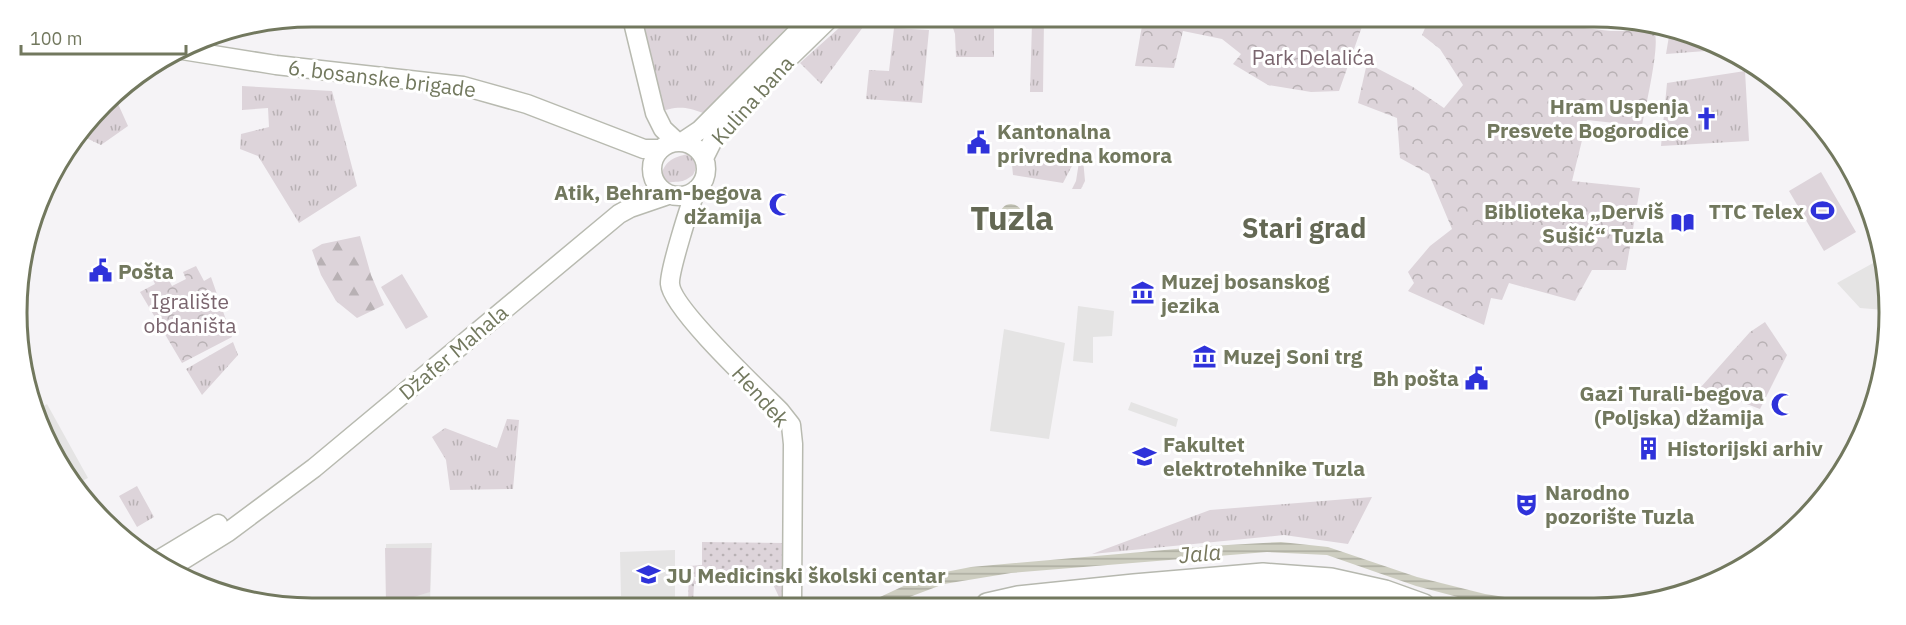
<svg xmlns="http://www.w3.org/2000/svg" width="1906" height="625" font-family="'IBM Plex Sans',sans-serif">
	<defs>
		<pattern id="grass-tufts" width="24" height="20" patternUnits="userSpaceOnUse" patternTransform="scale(1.5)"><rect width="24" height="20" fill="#ddd4da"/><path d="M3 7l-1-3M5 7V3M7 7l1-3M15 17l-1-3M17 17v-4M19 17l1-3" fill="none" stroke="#b8b1b4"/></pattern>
		<pattern id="forest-firs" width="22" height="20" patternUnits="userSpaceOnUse" patternTransform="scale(1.5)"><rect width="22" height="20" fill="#ddd4da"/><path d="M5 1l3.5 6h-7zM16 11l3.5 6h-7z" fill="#b8b1b4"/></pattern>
		<pattern id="park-crowns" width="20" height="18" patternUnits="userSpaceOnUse" patternTransform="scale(1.5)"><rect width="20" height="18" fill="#ddd4da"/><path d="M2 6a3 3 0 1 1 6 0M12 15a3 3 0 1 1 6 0" fill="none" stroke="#b8b1b4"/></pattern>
		<pattern id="garden-dots" width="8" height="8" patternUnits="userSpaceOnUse" patternTransform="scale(1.5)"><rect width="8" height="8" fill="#ddd4da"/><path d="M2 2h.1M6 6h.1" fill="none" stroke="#b8b1b4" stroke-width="1.8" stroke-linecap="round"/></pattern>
		<pattern id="water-rules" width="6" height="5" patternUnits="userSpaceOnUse" patternTransform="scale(1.5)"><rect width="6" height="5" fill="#cecec1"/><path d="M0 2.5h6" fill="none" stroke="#acaca0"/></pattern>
	</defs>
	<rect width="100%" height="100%" fill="#f5f3f6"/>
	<path fill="#e5e4e4" d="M1884,257V310L1860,308L1837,283Z
		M1078,306L1114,311L1112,336L1093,337V363L1073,361Z
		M1004,329L1065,343L1049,439L990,431Z
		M1131,402L1178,419L1176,427L1128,410Z
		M47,404L88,478L74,485L67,477L36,410Z
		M432,543L430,603H386V544Z
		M675,550V604L564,603V597L621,596L620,552Z"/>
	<path fill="url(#grass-tufts)" d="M632,18L795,19L703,113C683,105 675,107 655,113Z
		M849,19H873L866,23L821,84L800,63Z
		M950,19L1044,20L1043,92H1030L1032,23H994V57H956L955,34Z
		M894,28L929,30L922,103L866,99L869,70L889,71Z
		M1670,30L1719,50L1666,54Z
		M1745,71L1749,141L1661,146L1667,83Z
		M242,86L332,91L357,186L299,223L258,156L240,149L241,134L269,127L268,108L242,110Z
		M114,95L128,126L101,145L82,136Z
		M690,151C697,158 698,166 693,175C679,186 677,179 665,184L661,175C666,160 674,157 688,154Z
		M1083,159L1085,181L1081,189H1072L1076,181L1079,162Z
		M1074,162L1063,183L1013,175L1012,165Z
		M233,342L238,355L202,395L186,369Z
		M507,419L519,420L513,489L450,490L446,460L432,437L445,428L497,448Z
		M137,486L154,517L137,527L119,496Z
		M1372,497L1348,544L1284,535L1092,554L1210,510Z"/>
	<path fill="url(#forest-firs)" d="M360,236L371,275L384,305L357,318L336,301L321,275L312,250L322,244Z"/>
	<path fill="url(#park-crowns)" d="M1143,20L1364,21L1339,91L1311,92L1268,85L1233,64L1241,54L1222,39L1183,31L1174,68L1135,66Z
		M1428,21L1530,22L1611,31H1654C1661,43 1645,109 1642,126L1587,120L1572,181L1640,188L1626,270H1592L1575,301L1509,283L1502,300L1491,298L1484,325L1408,291L1414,283L1408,272L1430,246L1452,229L1429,174L1400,158L1397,118L1358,103L1367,63L1413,87L1444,108L1463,85L1440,49L1422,35Z
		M161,265L172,286L186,279L183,272L196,266L204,281L211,277L232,337L182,363L140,292L155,284L149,271Z
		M1765,322L1787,355L1760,409L1701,387L1750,332Z"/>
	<path fill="url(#garden-dots)" d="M702,542L784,543L783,604H771L779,597L771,580L760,579V574L694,577L695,581L718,584H694L693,604H688L689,566L702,565Z"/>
	<path fill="#ddd4da" d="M1821,172L1856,232L1824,251L1789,191Z
		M402,274L428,317L406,329L381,287Z
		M385,548H431L430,592L394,603H386Z"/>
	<path fill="url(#water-rules)" d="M1000 215a11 11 0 1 1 22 0a11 11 0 1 1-22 0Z
		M1281,542L1328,547L1417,577L1485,594L1556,605L1637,604L1492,606L1416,586L1327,555L1267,552L1011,573L944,584L891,604H865L925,576L971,567L1210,546Z"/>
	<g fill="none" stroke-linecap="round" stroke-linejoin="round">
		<defs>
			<path id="secondary" d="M632,18L655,113L663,129L677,142
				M182,50L276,65L463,86L527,104L644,149H660
				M652 169a27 27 0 1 1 54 0a27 27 0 1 1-54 0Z
				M682,142L700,130L810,19
				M704,158L718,130L755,91L829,19
				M696,191C690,204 669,272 670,284C672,309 759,390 780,411L791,425L793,444L792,604
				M155,562L218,524
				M170,568L228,532L314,468L619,214L630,208L668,195"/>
			<path id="primary" d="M987,604L1018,597L1134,585L1263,574L1331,579L1385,591L1424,605
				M1095,605L1259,589L1328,594L1375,605"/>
		</defs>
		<use href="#secondary" stroke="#b8bab0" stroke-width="21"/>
		<use href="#primary" stroke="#b6b8af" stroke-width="24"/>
		<use href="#secondary" stroke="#fff" stroke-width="18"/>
		<use href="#primary" stroke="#fff" stroke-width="21"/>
	</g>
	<defs>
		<symbol id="church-bare" viewBox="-9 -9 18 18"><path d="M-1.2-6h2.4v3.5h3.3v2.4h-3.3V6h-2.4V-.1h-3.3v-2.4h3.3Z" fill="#2f32da" stroke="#fff" stroke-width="2.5" paint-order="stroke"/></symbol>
		<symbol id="civic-bare" viewBox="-9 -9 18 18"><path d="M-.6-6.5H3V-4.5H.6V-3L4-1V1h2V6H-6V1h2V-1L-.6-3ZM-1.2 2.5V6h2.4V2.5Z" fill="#2f32da" stroke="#fff" stroke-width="2.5" paint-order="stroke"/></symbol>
		<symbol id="mosque-bare" viewBox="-9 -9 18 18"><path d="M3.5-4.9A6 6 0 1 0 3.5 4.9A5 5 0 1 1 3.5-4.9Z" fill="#2f32da" stroke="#fff" stroke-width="2.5" paint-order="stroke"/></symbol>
		<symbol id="stadium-bare" viewBox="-9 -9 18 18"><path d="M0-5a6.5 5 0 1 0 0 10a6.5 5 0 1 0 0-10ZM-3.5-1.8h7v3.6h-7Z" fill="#2f32da" stroke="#fff" stroke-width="2.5" paint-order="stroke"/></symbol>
		<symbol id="library-bare" viewBox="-9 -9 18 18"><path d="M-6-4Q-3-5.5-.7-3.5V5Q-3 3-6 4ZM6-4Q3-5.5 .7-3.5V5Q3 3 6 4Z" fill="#2f32da" stroke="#fff" stroke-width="2.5" paint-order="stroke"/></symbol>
		<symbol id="museum-bare" viewBox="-9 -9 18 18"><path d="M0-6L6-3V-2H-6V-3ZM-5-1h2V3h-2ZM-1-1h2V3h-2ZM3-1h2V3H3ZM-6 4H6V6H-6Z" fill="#2f32da" stroke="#fff" stroke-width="2.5" paint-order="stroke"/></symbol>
		<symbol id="building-bare" viewBox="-9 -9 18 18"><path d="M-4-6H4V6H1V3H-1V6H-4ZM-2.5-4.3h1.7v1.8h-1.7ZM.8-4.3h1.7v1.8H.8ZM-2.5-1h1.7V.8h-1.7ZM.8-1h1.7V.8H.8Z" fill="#2f32da" stroke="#fff" stroke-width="2.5" paint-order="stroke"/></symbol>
		<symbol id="university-bare" viewBox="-9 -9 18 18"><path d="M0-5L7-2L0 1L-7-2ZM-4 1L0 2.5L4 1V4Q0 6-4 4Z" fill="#2f32da" stroke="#fff" stroke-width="2.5" paint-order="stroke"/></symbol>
		<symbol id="theatre-bare" viewBox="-9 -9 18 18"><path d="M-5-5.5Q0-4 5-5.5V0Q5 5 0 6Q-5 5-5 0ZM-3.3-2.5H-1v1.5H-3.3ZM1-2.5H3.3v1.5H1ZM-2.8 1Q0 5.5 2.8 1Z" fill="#2f32da" stroke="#fff" stroke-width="2.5" paint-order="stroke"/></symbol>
		<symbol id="school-bare" viewBox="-9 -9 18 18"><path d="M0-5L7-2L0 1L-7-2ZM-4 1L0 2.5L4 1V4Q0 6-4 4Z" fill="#2f32da" stroke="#fff" stroke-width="2.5" paint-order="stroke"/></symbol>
	</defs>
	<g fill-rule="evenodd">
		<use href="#church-bare" x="1690" y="102" width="33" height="33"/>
		<use href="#civic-bare" x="962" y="126" width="33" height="33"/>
		<use href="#mosque-bare" x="764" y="188" width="33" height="33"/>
		<use href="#stadium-bare" x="1806" y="194" width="33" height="33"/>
		<use href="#library-bare" x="1666" y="206" width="33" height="33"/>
		<use href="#civic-bare" x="84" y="254" width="33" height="33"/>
		<use href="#museum-bare" x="1126" y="276" width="33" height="33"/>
		<use href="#museum-bare" x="1188" y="340" width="33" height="33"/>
		<use href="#civic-bare" x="1460" y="362" width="33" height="33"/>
		<use href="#mosque-bare" x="1766" y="388" width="33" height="33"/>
		<use href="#building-bare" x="1632" y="432" width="33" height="33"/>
		<use href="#university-bare" x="1128" y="440" width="33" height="33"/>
		<use href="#theatre-bare" x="1510" y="488" width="33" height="33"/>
		<use href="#school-bare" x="632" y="558" width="33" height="33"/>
	</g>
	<g text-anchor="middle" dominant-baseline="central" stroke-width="6" stroke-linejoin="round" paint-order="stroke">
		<g font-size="21" fill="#7a656e" stroke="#fff">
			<text x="1313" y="57">Park Delalića</text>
			<text x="190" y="301">Igralište<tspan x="190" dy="24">obdaništa</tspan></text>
		</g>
		<g font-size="21" fill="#72785e" stroke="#fff">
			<text transform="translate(382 78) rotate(7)">6. bosanske brigade</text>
			<text transform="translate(752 100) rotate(-48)">Kulina bana</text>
			<text transform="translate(453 352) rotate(-40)">Džafer Mahala</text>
			<text transform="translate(761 396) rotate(48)">Hendek</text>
		</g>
		<g font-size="21" font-weight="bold" fill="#72785e" stroke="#fff" text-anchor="start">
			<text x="1689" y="106" text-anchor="end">Hram Uspenja<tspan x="1689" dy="24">Presvete Bogorodice</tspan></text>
			<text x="997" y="131">Kantonalna<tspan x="997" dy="24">privredna komora</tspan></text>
			<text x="762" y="192" text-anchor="end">Atik, Behram-begova<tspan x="762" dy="24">džamija</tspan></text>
			<text x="1664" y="211" text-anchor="end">Biblioteka „Derviš<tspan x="1664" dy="24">Sušić“ Tuzla</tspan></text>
			<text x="1804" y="211" text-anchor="end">TTC Telex</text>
			<text x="118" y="271">Pošta</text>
			<text x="1161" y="281">Muzej bosanskog<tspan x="1161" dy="24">jezika</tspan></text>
			<text x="1223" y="356">Muzej Soni trg</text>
			<text x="1459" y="378" text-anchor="end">Bh pošta</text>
			<text x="1764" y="393" text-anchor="end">Gazi Turali-begova<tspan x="1764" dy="24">(Poljska) džamija</tspan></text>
			<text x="1163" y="444">Fakultet<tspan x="1163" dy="24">elektrotehnike Tuzla</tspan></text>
			<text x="1667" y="448">Historijski arhiv</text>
			<text x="1545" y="492">Narodno<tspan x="1545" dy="24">pozorište Tuzla</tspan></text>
			<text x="666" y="575">JU Medicinski školski centar</text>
		</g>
		<g font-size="22" font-style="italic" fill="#78785e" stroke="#fff">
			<text transform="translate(1200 553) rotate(-5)">Jala</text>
		</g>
		<g font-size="27" font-weight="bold" fill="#646854" stroke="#fff">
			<text x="1304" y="227">Stari grad</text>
		</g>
		<g font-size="33" font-weight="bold" fill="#646854" stroke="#fff">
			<text x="1012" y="217">Tuzla</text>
		</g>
	</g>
	<path d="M0 0H1906V625H0ZM312 27H1594A285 285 0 0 1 1879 312V313A285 285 0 0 1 1594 598H312A285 285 0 0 1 27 313V312A285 285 0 0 1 312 27Z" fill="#fff" fill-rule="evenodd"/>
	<path fill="none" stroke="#72785e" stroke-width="3" d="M312 27H1594A285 285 0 0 1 1879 312V313A285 285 0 0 1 1594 598H312A285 285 0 0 1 27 313V312A285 285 0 0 1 312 27Z"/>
	<path d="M21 45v9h165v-9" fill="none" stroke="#72785e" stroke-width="3"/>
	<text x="30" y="45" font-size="18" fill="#72785e" stroke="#ffffff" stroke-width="4.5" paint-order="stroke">100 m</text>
</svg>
